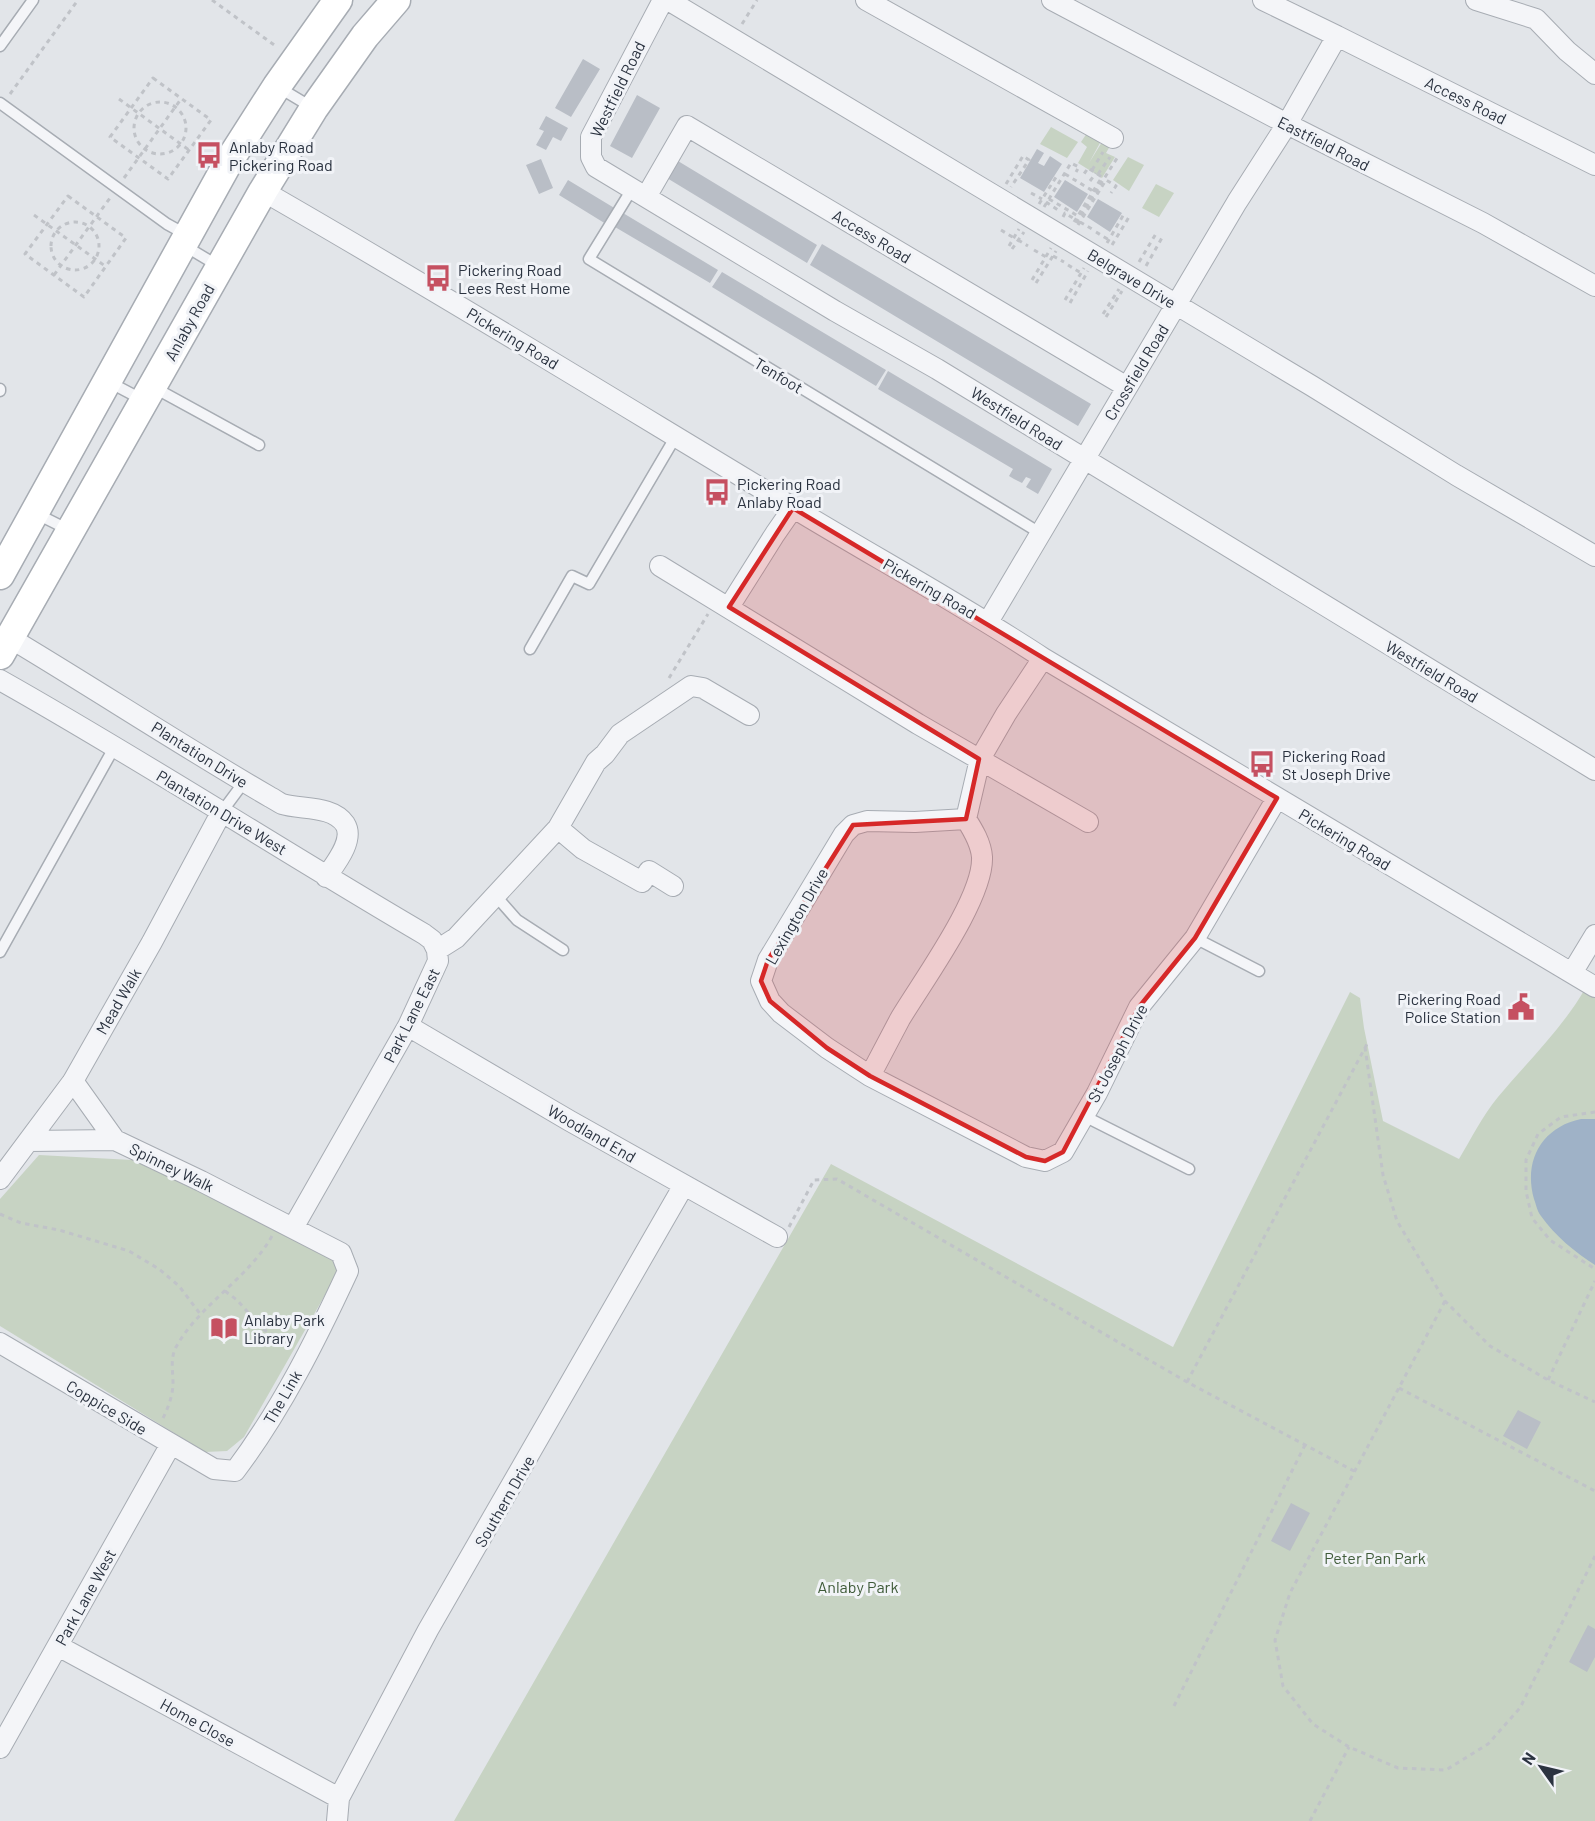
<svg xmlns="http://www.w3.org/2000/svg" width="1595" height="1821" font-family="Barlow,sans-serif">
	<rect width="100%" height="100%" fill="#e2e5e9"/>
	<path fill="#c7d3c3" d="M1051,127L1078,142L1067,158L1040,144Z
		M1087,133L1101,141L1089,163L1102,142L1110,146L1106,153L1115,157L1102,178L1078,163L1087,147L1081,142Z
		M1128,157L1144,165L1129,191L1113,180Z
		M1156,184L1174,193L1159,217L1142,208Z
		M1585,989L1595,996V1821H454L831,1164L1173,1347L1350,992L1360,998L1364,1028L1383,1121L1459,1159C1471,1139 1483,1115 1498,1097C1528,1061 1561,1030 1585,989Z
		M39,1155L132,1160L271,1225L334,1257L337,1274L244,1437L227,1451L205,1452L0,1326V1199Z"/>
	<path fill="#9fb2c7" d="M1581,1119H1595V1265C1575,1252 1555,1236 1541,1216C1537,1211 1536,1204 1534,1199C1523,1161 1542,1127 1581,1119Z"/>
	<path fill="#b9bec6" d="M583,59L600,69L571,117L555,108Z
		M637,95L660,108L632,158L610,146Z
		M546,116L568,128L561,141L553,137L546,150L536,145L544,131L539,129Z
		M1037,149L1044,153L1038,163L1044,166L1050,156L1062,164L1044,192L1020,178Z
		M673,158L817,245L807,263L662,175Z
		M541,159L553,188L539,194L526,165Z
		M568,180L616,209L606,224L559,195Z
		M1065,180L1088,194L1077,212L1054,197Z
		M1098,199L1122,213L1110,232L1087,217Z
		M623,213L718,270L710,283L615,227Z
		M822,244L1091,404L1078,426L810,265Z
		M722,272L886,370L876,386L712,287Z
		M888,371L1052,469L1038,494L1026,487L1031,479L1026,477L1022,483L1014,479L1009,476L1013,469L878,389Z
		M1518,1410L1541,1422L1527,1449L1503,1436Z
		M1291,1503L1310,1513L1290,1551L1271,1541Z
		M1588,1625L1595,1629V1657L1587,1672L1569,1662Z"/>
	<g fill="none" stroke-linecap="round" stroke-linejoin="round">
		<defs>
			<path id="lane" d="M0,46L33,0
				M278,87L313,108
				M0,103L167,224L187,235
				M632,189L589,259L1040,533
				M185,246L220,267
				M109,382L143,400
				M153,387L259,445
				M0,389V391
				M35,513L69,530
				M530,649L572,576L589,584L676,436
				M221,813L244,782
				M495,895L517,920L563,950
				M1195,938L1259,971
				M0,952L115,746
				M1084,1116L1189,1169"/>
			<path id="street" d="M663,0L591,137V157L596,167L835,311L937,369L1595,770
				M668,0L1312,386L1456,475L1595,556
				M866,0L1113,138
				M1052,0L1287,124L1483,223L1595,286
				M1476,0L1536,19L1567,51L1595,74
				M1337,36L1595,165
				M263,191C441,293 616,401 792,507C876,558 961,604 1043,658L1595,987
				M646,197L687,126L1127,387
				M660,566L918,724L1088,822
				M729,607L775,534L793,508
				M988,622L1237,202L1287,124L1337,36L1263,0
				M10,638C97,690 182,746 270,797C274,799 278,802 282,804C301,810 332,805 345,824C355,840 335,864 326,877
				M1043,658L1006,714L980,759L966,819L915,822L867,821L853,825L844,834L768,960L761,981L770,1001L781,1013L827,1048L870,1076L1026,1157L1045,1161L1063,1152L1097,1093L1139,1007L1195,938L1277,798
				M0,680C144,761 282,851 424,934L432,940L437,950
				M558,828L583,849L642,882L649,871L673,886
				M1572,973L1595,935
				M408,1026L570,1121L777,1237
				M870,1076C880,1057 890,1038 900,1019C922,982 984,898 982,857C981,843 973,830 966,819
				M29,1141L115,1140
				M0,1179L73,1081L152,942L221,813
				M293,1228L408,1026L438,961L437,950L456,938L558,828L596,762L605,754L620,734L691,686L703,688L749,715
				M0,1343L214,1469L235,1471C281,1410 316,1340 348,1271L341,1253L201,1181L115,1140L73,1081
				M58,1646L339,1798
				M0,1748L171,1444
				M337,1821L339,1798L428,1630L684,1185"/>
			<path id="secondary" d="M0,575L229,161L277,86L338,0
				M0,655L263,191L314,108L365,36L396,0"/>
		</defs>
		<use href="#lane" stroke="#a7acb3" stroke-width="13"/>
		<use href="#street" stroke="#a7acb3" stroke-width="22"/>
		<use href="#secondary" stroke="#a7acb3" stroke-width="31"/>
		<path stroke="#c0c3c8" stroke-width="3" stroke-dasharray="4.5 4.5" stroke-linecap="butt" d="M212,0L277,47
			M742,24L757,0
			M153,78L211,120L168,179L110,137Z
			M10,94L78,0
			M119,99L189,150
			M134 128a26 26 0 1 1 52 0a26 26 0 1 1-52 0Z
			M1092,170L1103,152
			M1065,174L1093,191
			M1098,174L1110,157
			M124,178L181,99
			M1090,181L1096,173
			M1006,184L1023,156L1029,160L1011,187
			M1031,193L1042,199
			M68,196L126,238L84,297L25,254Z
			M1049,199L1078,216
			M1046,202L1058,210
			M1039,204L1058,174
			M1044,207L1071,163L1079,167L1076,172
			M34,215L105,266
			M1063,217L1065,213L1076,220
			M51 246a24 24 0 1 1 48 0a24 24 0 1 1-48 0Z
			M1074,222L1102,177L1088,168L1082,177
			M1080,222L1092,229
			M1076,223L1119,155
			M1078,225L1106,180L1116,186L1111,193
			M1001,230L1014,238
			M1096,232L1109,240
			M1018,240L1028,246
			M1107,243L1124,214
			M1112,245L1129,217
			M1009,246L1019,229
			M1012,249L1024,232
			M1034,250L1046,257
			M1053,256L1064,262
			M1139,262L1157,232
			M1068,265L1081,273
			M1146,266L1163,236
			M54,275L110,198
			M1032,280L1051,248
			M1036,283L1056,251
			M1065,300L1084,268
			M1070,303L1088,271
			M1103,314L1119,289
			M1106,317L1122,291
			M669,678L708,614
			M1365,1047L1383,1175L1397,1221L1445,1301L1490,1346L1548,1380L1595,1402
			M1595,1112L1561,1117L1538,1134L1526,1160V1191L1532,1218L1550,1240L1595,1269
			M0,1214L21,1223L59,1230L129,1251L159,1269L179,1286L201,1315
			M789,1227L814,1180L837,1179L1187,1382L1354,1471
			M225,1291L237,1300L263,1329L293,1347
			M1445,1301L1290,1593L1275,1640L1283,1686L1313,1724L1349,1747L1398,1768L1446,1770L1488,1744L1520,1708L1595,1556
			M1548,1380L1595,1281
			M1187,1382L1367,1044
			M1399,1388L1595,1491
			M163,1418C168,1408 173,1395 173,1383C173,1371 170,1359 176,1347C200,1304 248,1279 272,1236
			M1174,1706L1305,1445
			M1310,1821L1349,1747"/>
		<use href="#lane" stroke="#f4f5f8" stroke-width="10"/>
		<use href="#street" stroke="#f4f5f8" stroke-width="20"/>
		<use href="#secondary" stroke="#fff" stroke-width="28"/>
	</g>
	<path fill="#d62828" fill-opacity="0.2" stroke="#d62828" stroke-width="4.5" stroke-linejoin="round" d="M793,508L1277,798L1195,938L1139,1007L1063,1152L1045,1161L1026,1157L870,1076L827,1048L770,1001L761,981L768,960L853,825L966,819L979,759L729,607Z"/>
	<defs>
		<symbol id="bus-bare" viewBox="-9 -9 18 18"><path d="M-5-6H5V4H4V6H2V4H-2V6H-4V4H-5ZM-3.5-4V0h7V-4ZM-3.5 1.2v1.5H-2V1.2ZM2 1.2v1.5H3.5V1.2Z" fill="#c55061" stroke="#f1f3f7" stroke-width="2.5" paint-order="stroke"/></symbol>
		<symbol id="civic-bare" viewBox="-9 -9 18 18"><path d="M-.6-6.5H3V-4.5H.6V-3L4-1V1h2V6H-6V1h2V-1L-.6-3ZM-1.2 2.5V6h2.4V2.5Z" fill="#c55061" stroke="#f1f3f7" stroke-width="2.5" paint-order="stroke"/></symbol>
		<symbol id="library-bare" viewBox="-9 -9 18 18"><path d="M-6-4Q-3-5.5-.7-3.5V5Q-3 3-6 4ZM6-4Q3-5.5 .7-3.5V5Q3 3 6 4Z" fill="#c55061" stroke="#f1f3f7" stroke-width="2.5" paint-order="stroke"/></symbol>
	</defs>
	<g fill-rule="evenodd">
		<use href="#bus-bare" x="190" y="136" width="38" height="38"/>
		<use href="#bus-bare" x="419" y="259" width="38" height="38"/>
		<use href="#bus-bare" x="698" y="473" width="38" height="38"/>
		<use href="#bus-bare" x="1243" y="745" width="38" height="38"/>
		<use href="#civic-bare" x="1502" y="988" width="38" height="38"/>
		<use href="#library-bare" x="205" y="1309" width="38" height="38"/>
	</g>
	<g text-anchor="middle" dominant-baseline="central" stroke-width="6" stroke-linejoin="round" paint-order="stroke">
		<g font-size="16" fill="#2b3340" stroke="#f1f3f7">
			<text transform="translate(617 89) rotate(-64)">Westfield Road</text>
			<text transform="translate(1466 100) rotate(26)">Access Road</text>
			<text transform="translate(1324 143) rotate(27)">Eastfield Road</text>
			<text transform="translate(872 236) rotate(31)">Access Road</text>
			<text transform="translate(1132 278) rotate(31)">Belgrave Drive</text>
			<text transform="translate(189 322) rotate(-61)">Anlaby Road</text>
			<text transform="translate(513 338) rotate(31)">Pickering Road</text>
			<text transform="translate(1136 372) rotate(-59)">Crossfield Road</text>
			<text transform="translate(779 375) rotate(31)">Tenfoot</text>
			<text transform="translate(1017 418) rotate(32)">Westfield Road</text>
			<text transform="translate(930 588) rotate(30)">Pickering Road</text>
			<text transform="translate(1432 671) rotate(31)">Westfield Road</text>
			<text transform="translate(200 754) rotate(32)">Plantation Drive</text>
			<text transform="translate(222 812) rotate(31)">Plantation Drive West</text>
			<text transform="translate(1345 839) rotate(31)">Pickering Road</text>
			<text transform="translate(796 916) rotate(-60)">Lexington Drive</text>
			<text transform="translate(118 1001) rotate(-60)">Mead Walk</text>
			<text transform="translate(411 1015) rotate(-63)">Park Lane East</text>
			<text transform="translate(1117 1053) rotate(-62)">St Joseph Drive</text>
			<text transform="translate(592 1133) rotate(30)">Woodland End</text>
			<text transform="translate(172 1167) rotate(26)">Spinney Walk</text>
			<text transform="translate(282 1397) rotate(-60)">The Link</text>
			<text transform="translate(107 1407) rotate(31)">Coppice Side</text>
			<text transform="translate(504 1501) rotate(-60)">Southern Drive</text>
			<text transform="translate(85 1597) rotate(-61)">Park Lane West</text>
			<text transform="translate(198 1722) rotate(29)">Home Close</text>
		</g>
		<g font-size="16" fill="#2b3340" stroke="#f1f3f7" text-anchor="start">
			<text x="229" y="146">Anlaby Road<tspan x="229" dy="18">Pickering Road</tspan></text>
			<text x="458" y="269">Pickering Road<tspan x="458" dy="18">Lees Rest Home</tspan></text>
			<text x="737" y="483">Pickering Road<tspan x="737" dy="18">Anlaby Road</tspan></text>
			<text x="1282" y="755">Pickering Road<tspan x="1282" dy="18">St Joseph Drive</tspan></text>
			<text x="1501" y="998" text-anchor="end">Pickering Road<tspan x="1501" dy="18">Police Station</tspan></text>
			<text x="244" y="1319">Anlaby Park<tspan x="244" dy="18">Library</tspan></text>
		</g>
		<g font-size="16" fill="#3f5b39" stroke="#f1f3f7">
			<text x="1375" y="1557">Peter Pan Park</text>
			<text x="858" y="1586">Anlaby Park</text>
		</g>
	</g>
	<g transform="translate(1541 1767) rotate(304)" stroke="#f1f3f7" stroke-width="4.5" paint-order="stroke">
	<path d="M0-4.5L10 22L0 15L-10 22Z" fill="#2b3340"/>
	<text y="-9" font-size="16" font-weight="bold" text-anchor="middle" fill="#2b3340">N</text>
	</g>
</svg>
